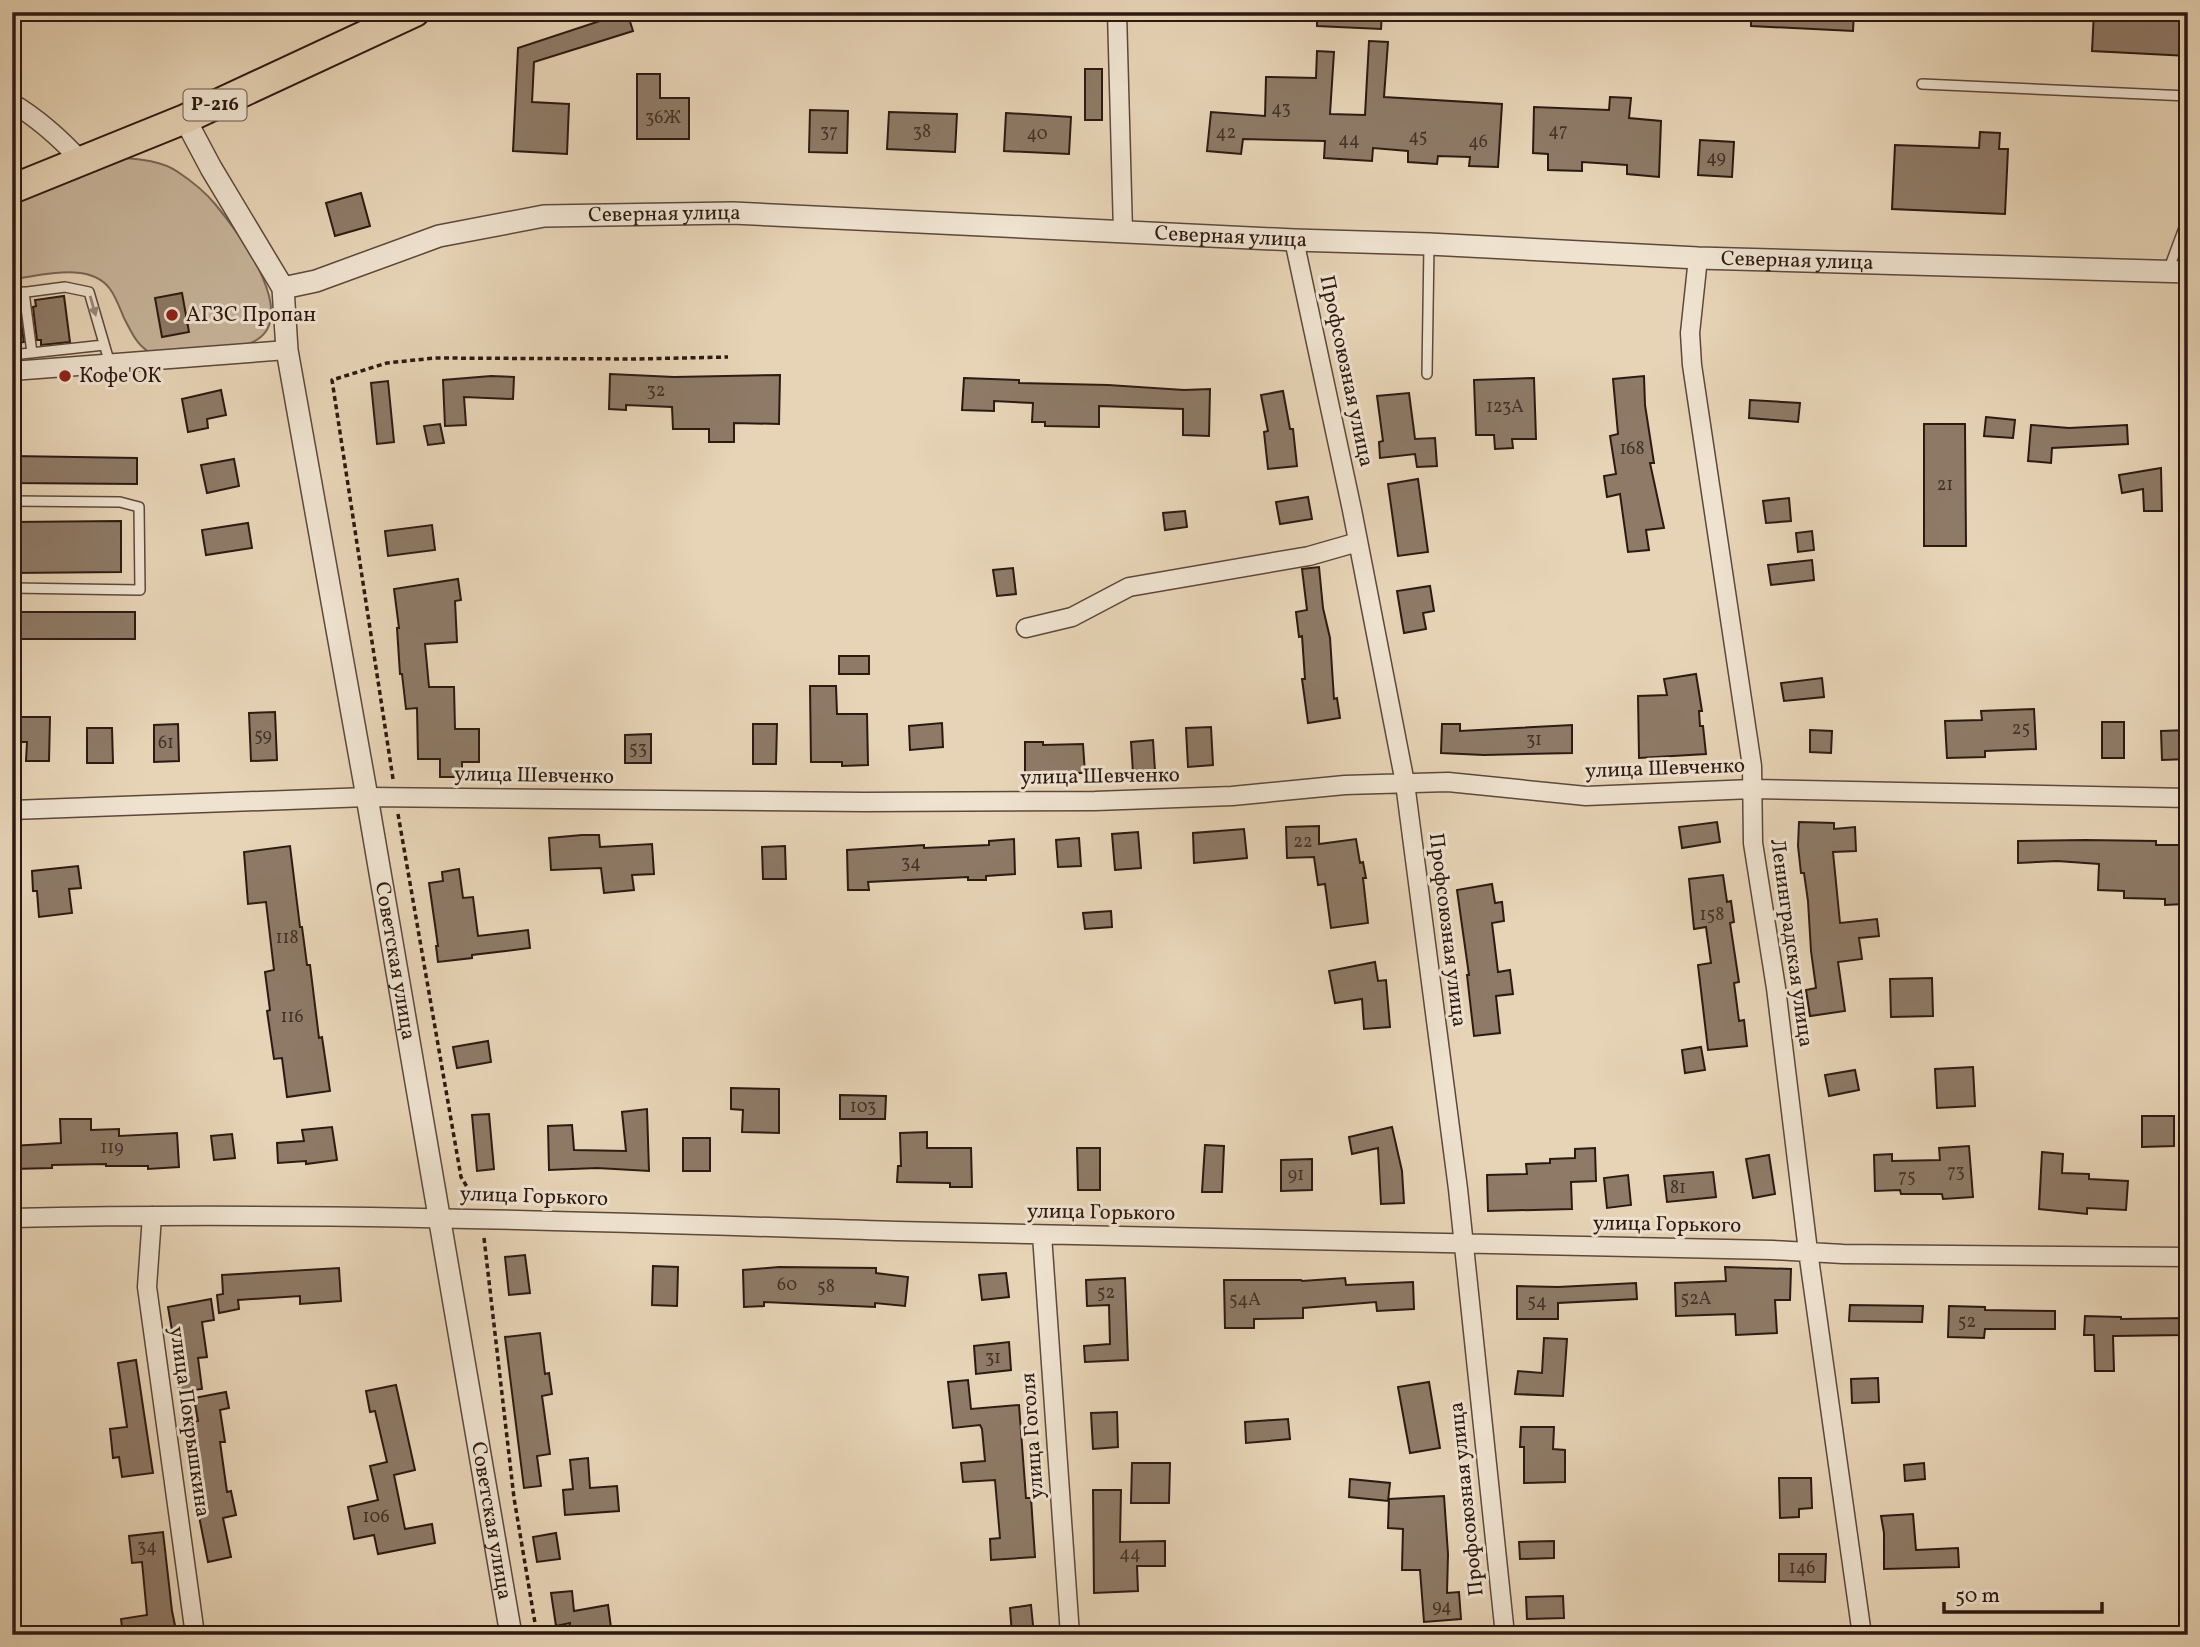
<svg xmlns="http://www.w3.org/2000/svg" width="2200" height="1647" font-family="Vollkorn,serif">
	<rect width="100%" height="100%" fill="#e7d4b6"/>
	<filter id="stains"><feTurbulence type="fractalNoise" baseFrequency=".00286" numOctaves="4"/><feColorMatrix values="0 0 0 0 .2 0 0 0 0 .09 0 0 0 0 .02 0 0 0 .5 -.17"/></filter>
	<radialGradient id="worn" r=".72"><stop offset=".6" stop-color="#630" stop-opacity="0"/><stop offset="1" stop-color="#630" stop-opacity=".3"/></radialGradient>
	<path fill="#c7b49a" stroke="#7a6656" stroke-width="2" d="M121,158C141,159 162,161 178,172C190,180 206,193 215,204C238,231 307,324 248,344L149,352C136,344 131,331 124,318C120,309 116,297 110,289C90,261 41,276 12,279V203Z"/>
	<path fill="#8e7a67" stroke="#2d1912" stroke-width="2" d="M627,12L633,31L534,62L532,102L569,104L567,154L513,151L518,48Z
		M1317,12L1382,13L1381,29L1317,26Z
		M1751,12H1854L1853,31L1751,26Z
		M2094,12H2188V56L2092,51Z
		M1369,41L1388,42L1384,97L1502,104L1498,167L1469,166L1470,157L1438,156L1437,164L1408,162V151L1373,148L1372,161L1324,158L1325,141L1243,139L1241,154L1207,151L1211,112L1265,116L1266,77L1316,78L1317,51L1334,52L1330,114L1365,115Z
		M1085,69H1102V120H1085Z
		M637,74H660V98H689V139H637Z
		M1610,97L1631,98L1629,118L1661,121L1659,177L1627,174V165L1582,162V171L1548,170V154L1533,153L1534,107L1609,110Z
		M810,110L848,111L847,153L809,152Z
		M889,112L957,114L955,152L887,149Z
		M1006,113L1071,117L1069,154L1004,151Z
		M1980,132L2000,133L1999,149H2008L2005,214L1892,209L1895,145L1979,148Z
		M1700,140L1734,142L1732,177L1698,175Z
		M361,193L370,226L335,236L326,203Z
		M182,293L189,332L162,337L155,298Z
		M64,296L70,342L41,345V340H37L33,307L36,306L35,300Z
		M19,308L24,342L12,344V309Z
		M610,374L674,377L780,375L779,424L734,423V442H709V429H673L672,407L626,405V410L609,409Z
		M491,376L514,377L513,399L464,397L466,425L445,426L443,380Z
		M1644,376L1645,405L1654,463H1650L1664,528L1646,530L1649,550L1628,552L1620,494L1607,497L1604,476L1616,474L1610,436L1618,434L1613,379Z
		M964,378L1019,380V383L1108,385L1184,390L1210,389L1209,436L1183,435V409L1099,406V427L1045,426V422H1032L1033,403L994,401V411L962,410Z
		M1534,378L1536,439H1512L1513,448L1495,449L1494,435H1476L1474,380Z
		M388,381L394,442L377,444L371,383Z
		M221,390L226,415L207,419L208,428L188,432L182,399Z
		M1283,391L1290,429H1293L1297,466L1268,469L1264,432L1268,431L1261,395Z
		M1409,393L1415,439L1435,438L1437,466L1417,467L1415,454L1380,458L1379,442L1383,441L1377,396Z
		M1750,400L1800,403L1798,422L1749,418Z
		M1986,417L2015,420L2013,438L1984,436Z
		M440,424L444,443L428,445L424,426Z
		M1924,424H1965L1966,546H1924Z
		M2031,425L2069,428L2127,425L2128,444L2052,448L2051,463L2028,461Z
		M12,456L137,458V484L12,483Z
		M234,459L239,486L207,493L201,465Z
		M2161,468L2162,511H2144L2143,489L2122,493L2119,475Z
		M1418,479L1428,552L1398,556L1388,484Z
		M1308,497L1312,519L1280,524L1276,502Z
		M1789,498L1791,521L1766,523L1763,501Z
		M1185,511L1187,527L1165,530L1163,513Z
		M121,521V572L12,573V522Z
		M248,523L252,548L206,555L202,530Z
		M432,525L435,550L388,556L385,531Z
		M1812,531L1814,550L1798,552L1796,533Z
		M1812,560L1814,580L1771,585L1768,565Z
		M1319,567L1323,608L1330,638L1334,699L1337,698L1340,718L1308,723L1302,679H1305L1302,636L1299,637L1296,612L1307,610L1302,569Z
		M1013,568L1016,594L997,596L993,570Z
		M458,579L461,600L455,601L457,642L425,644L429,687H454L455,729H479V762H462V777H440V759H418L417,708L406,709L402,674H400L397,628H399L394,589Z
		M1430,586L1434,611L1423,613L1426,629L1404,633L1397,591Z
		M12,612H135V639H12Z
		M839,656H869V674H839Z
		M1696,674L1702,711H1699L1700,726H1703L1706,754L1639,758L1638,696L1667,695L1664,679Z
		M1822,678L1824,697L1784,701L1781,683Z
		M810,686H836L837,714H867L868,765L842,766V762H811Z
		M2034,709L2036,749L1985,751V757L1947,758L1945,721L1982,720L1981,711Z
		M275,712L277,760L251,761L249,713Z
		M12,717H50L49,761H26L27,742H12Z
		M2102,722H2124V758H2102Z
		M942,723L943,747L910,750L909,726Z
		M178,724L179,761L154,762V725Z
		M753,724H777L776,764H753Z
		M1442,724H1460V731L1572,725V753L1484,755L1441,753Z
		M1211,727L1213,765L1188,767L1186,728Z
		M87,728H112L113,763H87Z
		M1810,730L1832,731L1831,753L1810,752Z
		M2188,730V759L2162,760L2161,731Z
		M651,734V763H625V735Z
		M1153,740L1155,771L1133,772L1131,742Z
		M1025,742H1043V745L1083,744L1085,773H1025Z
		M1717,822L1720,842L1682,848L1679,827Z
		M1799,822L1834,823V829L1855,827L1856,851L1833,852L1840,923L1877,919L1879,936L1859,938L1862,959L1838,962L1845,1011L1810,1016L1806,990L1816,988L1811,951L1808,901L1804,873H1801L1798,846Z
		M1319,826V844L1356,839L1360,863L1363,862L1366,878H1363L1368,923L1331,928L1325,884L1318,885L1314,857L1287,858L1286,827Z
		M1244,829L1247,858L1194,863L1193,833Z
		M1138,832L1141,868L1115,870L1112,834Z
		M582,835H599L600,847L652,844L654,874L632,875L634,890L604,893L601,868L551,870L549,838Z
		M1079,838L1081,866L1058,867L1056,840Z
		M1014,839L1015,874L986,876V880H968V877L868,882L869,890H848L847,850L924,845V848L989,845V841Z
		M2085,840L2156,841V845H2188V870H2184V904L2165,905V899L2124,898V891L2098,890L2099,864L2057,861L2018,863V841Z
		M290,846L300,927H302L307,965H310L319,1038L322,1037L330,1091L287,1097L282,1058L274,1059L267,1011L270,1010L265,972L274,970L266,902L248,904L244,852Z
		M785,846L786,879H763L762,847Z
		M78,866L81,888L69,889L72,913L39,917L37,891H33L32,871Z
		M459,869L463,898L473,897L478,936L528,930L530,948L472,955V958L438,962L436,946H438L429,883L443,881L442,872Z
		M1723,875L1727,902L1731,901L1734,922L1730,923L1739,982L1734,983L1739,1021L1744,1020L1747,1046L1708,1050L1698,965L1711,963L1706,927L1694,929L1689,879Z
		M1492,884L1495,903L1502,902L1504,921L1492,923L1498,972L1510,970L1513,994L1496,996L1500,1033L1474,1036L1467,975H1469L1457,890Z
		M1111,911L1112,927L1085,929L1083,913Z
		M1375,962L1378,981L1386,980L1390,1027L1364,1029L1362,999L1335,1003L1329,971Z
		M1932,978L1933,1016L1891,1017L1890,979Z
		M488,1041L491,1062L457,1068L453,1047Z
		M1701,1047L1705,1070L1685,1073L1682,1050Z
		M1973,1067L1975,1106L1937,1108L1935,1069Z
		M1855,1070L1859,1090L1829,1096L1825,1075Z
		M731,1088L779,1089V1133L742,1132L743,1110L731,1109Z
		M840,1095L886,1096L885,1119H840Z
		M647,1109L649,1171L597,1168L549,1170L548,1126L572,1125L574,1150L626,1151L622,1112Z
		M489,1114L494,1169L477,1171L472,1115Z
		M2142,1116H2174V1146L2142,1147Z
		M60,1119H91V1130L119,1129V1136L177,1133L179,1167L148,1169V1166H106V1164L52,1165V1168L12,1169V1146L61,1143Z
		M332,1127L337,1160L306,1164V1161L278,1163L277,1143L304,1141L302,1130Z
		M1392,1127L1402,1171L1404,1203L1381,1204L1378,1148L1352,1154L1349,1137Z
		M927,1132V1148H971L972,1187H950V1183L897,1182L898,1166H901L900,1133Z
		M232,1134L235,1158L214,1160L211,1136Z
		M683,1138H710V1171H683Z
		M1205,1145L1224,1146L1222,1192H1202Z
		M1969,1146L1973,1197L1943,1199L1942,1194H1901L1900,1190L1875,1191L1874,1155L1892,1154V1161L1940,1160L1939,1148Z
		M1077,1148H1100V1190H1078Z
		M1595,1148L1596,1181L1571,1182L1572,1209L1488,1211L1487,1175L1527,1174L1526,1164L1550,1163V1159L1575,1158V1149Z
		M2042,1152L2063,1154L2062,1173L2089,1174V1179L2128,1181L2126,1210L2087,1208V1214L2039,1209Z
		M1769,1155L1775,1194L1753,1198L1746,1159Z
		M1312,1159V1190L1281,1191V1160Z
		M1713,1172L1716,1197L1667,1202L1664,1176Z
		M1628,1175L1631,1205L1607,1208L1604,1178Z
		M525,1255L530,1293L509,1295L505,1257Z
		M653,1266L678,1267L677,1306L652,1305Z
		M779,1267L876,1268V1273L908,1277L905,1306L875,1303V1307L764,1302V1306L744,1307L743,1270Z
		M1725,1267L1791,1269L1790,1300H1775L1777,1333L1736,1335L1735,1314L1676,1316L1675,1283L1726,1281Z
		M339,1268L341,1301L300,1304V1296L238,1300L239,1309L219,1313L217,1295L223,1294L222,1275Z
		M1006,1273L1009,1297L982,1300L979,1275Z
		M1125,1278L1128,1360L1085,1362L1084,1346L1110,1344L1109,1305L1087,1306L1086,1280Z
		M1345,1278L1346,1285L1413,1282L1414,1309L1377,1311L1376,1302L1303,1308V1318L1254,1319V1328H1225L1224,1280H1301L1302,1281Z
		M1636,1283L1637,1299L1558,1303V1319H1517V1286L1558,1287Z
		M211,1299L214,1320L202,1322L207,1357L198,1358L202,1389L179,1392L177,1372H179L168,1307Z
		M1850,1305L1923,1306L1922,1322L1849,1321Z
		M1949,1306L1985,1307V1310L2055,1311V1329H1985L1984,1338L1948,1337Z
		M2085,1316L2121,1317V1319L2184,1318V1335L2113,1336L2114,1371H2095L2094,1335H2084Z
		M540,1333L545,1374L549,1373L552,1394L542,1396L550,1454L537,1456L541,1486L524,1488L505,1337Z
		M1544,1338L1567,1339L1563,1396L1515,1394L1518,1371L1542,1373Z
		M1009,1342L1011,1370L976,1374L974,1346Z
		M136,1360L153,1473L122,1477L119,1457L113,1458L110,1429L127,1427L118,1363Z
		M1878,1378L1879,1402L1852,1403L1851,1379Z
		M968,1380L971,1409L1019,1405L1026,1498H1031L1035,1557L991,1560L990,1539L1000,1538L995,1480L963,1482L961,1463L985,1461L982,1429L980,1425L953,1428L948,1382Z
		M1429,1382L1440,1448L1410,1453L1398,1387Z
		M396,1385L415,1470L394,1475L405,1529L432,1524L435,1543L378,1554L374,1535L354,1539L348,1507L378,1500L370,1466L387,1462L375,1411L370,1412L366,1391Z
		M226,1392L229,1408L220,1410L225,1442H220L227,1492L231,1491L236,1515L223,1518L231,1557L208,1562L197,1506L185,1423L198,1421L194,1398Z
		M1117,1412L1118,1447L1093,1449L1091,1413Z
		M1288,1419L1290,1439L1246,1443L1245,1422Z
		M1521,1427H1554L1553,1449L1565,1450V1482L1524,1483V1447H1520Z
		M588,1458L590,1488L617,1486L619,1511L565,1515L563,1490L573,1489L570,1460Z
		M1132,1463H1170L1169,1503H1131Z
		M1924,1463L1925,1479L1905,1481L1904,1465Z
		M1779,1478H1811L1812,1508L1799,1509V1517L1780,1518Z
		M1350,1479L1390,1483L1388,1501L1349,1497Z
		M1093,1490H1121L1120,1542L1165,1541V1566H1137L1138,1591L1094,1593Z
		M1444,1496L1448,1554L1447,1593L1459,1592L1461,1619L1424,1622L1420,1570H1402L1403,1529L1388,1528L1389,1499Z
		M1913,1514L1916,1550L1958,1548L1959,1567L1884,1569V1533L1881,1516Z
		M163,1532L172,1611L177,1635H123L121,1619L147,1615L142,1562L132,1563L129,1536Z
		M556,1533L560,1559L537,1562L533,1537Z
		M1554,1541V1558L1520,1559L1519,1542Z
		M1779,1554H1826L1825,1582L1779,1581Z
		M572,1591L574,1611L608,1605L612,1635H568L570,1623L556,1626L551,1593Z
		M1563,1596L1564,1618L1527,1619L1526,1597Z
		M1031,1605L1034,1635H1012L1010,1608Z"/>
	<g fill="none" stroke-linecap="round" stroke-linejoin="round">
		<defs>
			<path id="service" d="M1922,84L2188,96
				M2168,271L2188,217
				M24,292L32,353
				M12,294L65,287L89,292L110,364
				M12,355L104,345
				M1427,374L1429,245
				M12,501L120,502L139,507L140,590L12,588"/>
			<path id="minor" d="M1117,12L1123,232
				M12,103C39,119 61,139 82,162
				M1294,240L1352,510L1405,783L1458,1189L1505,1635
				M1698,258L1690,333L1692,365L1752,766L1753,843L1776,988L1808,1251L1862,1635
				M12,371L287,350
				M1026,628L1072,617L1129,587L1309,556L1358,542
				M12,810L367,797L864,802L1095,801L1232,796L1345,785L1448,782L1586,796L1752,789L2188,798
				M152,1216L147,1287L195,1635
				M12,1218C307,1211 602,1222 897,1231C1189,1239 1481,1243 1773,1250L1843,1254L2188,1257
				M1042,1235L1070,1635"/>
			<g id="tertiary">
				<path id="s1" d="M185,119L211,168L283,288L287,350L367,797L511,1635"/>
				<path id="s2" d="M283,288L316,281L439,236L544,216L733,213L1294,240L1429,244L1698,258L2188,272"/>
			</g>
			<path id="trunk" d="M12,189L185,119L415,12"/>
		</defs>
		<use href="#service" stroke="#5c483b" stroke-width="12"/>
		<use href="#minor" stroke="#5c483b" stroke-width="21"/>
		<use href="#tertiary" stroke="#5c483b" stroke-width="24"/>
		<use href="#trunk" stroke="#2d1912" stroke-width="32"/>
		<path stroke="#2d1912" stroke-width="3.5" stroke-dasharray="5 3.5" stroke-linecap="butt" d="M393,779L332,380L387,363L435,358L636,359L728,357
			M398,814L461,1177L475,1200
			M484,1238L514,1498L537,1635"/>
		<use href="#service" stroke="#efe3d0" stroke-width="9"/>
		<use href="#minor" stroke="#efe3d0" stroke-width="18"/>
		<use href="#tertiary" stroke="#efe3d0" stroke-width="21"/>
		<use href="#trunk" stroke="#e7d4b6" stroke-width="28"/>
	</g>
	<defs><path id="oneway-solid" d="M-6-.8H1V-3.2L6.5 0L1 3.2V.8H-6Z" transform="scale(1.75)"/></defs>
	<use fill="#98887a" href="#oneway-solid" transform="translate(93 306) rotate(74)"/>
	<g fill="#8f2418" stroke="#efe3d0" stroke-width="2.5">
		<circle cx="172" cy="315" r="7"/>
		<circle cx="65" cy="376" r="7"/>
	</g>
	<g text-anchor="middle" dominant-baseline="central" stroke-width="6" stroke-linejoin="round" paint-order="stroke">
		<g font-size="18" fill="#453127">
			<text x="1281" y="109">43</text>
			<text x="663" y="118">36Ж</text>
			<text x="1558" y="131">47</text>
			<text x="829" y="132">37</text>
			<text x="922" y="132">38</text>
			<text x="1226" y="133">42</text>
			<text x="1037" y="134">40</text>
			<text x="1418" y="137">45</text>
			<text x="1349" y="140">44</text>
			<text x="1478" y="142">46</text>
			<text x="1716" y="158">49</text>
			<text x="656" y="391">32</text>
			<text x="1505" y="407">123А</text>
			<text x="1632" y="449">168</text>
			<text x="1945" y="485">21</text>
			<text x="2021" y="729">25</text>
			<text x="263" y="736">59</text>
			<text x="1534" y="740">31</text>
			<text x="166" y="743">61</text>
			<text x="638" y="749">53</text>
			<text x="1303" y="842">22</text>
			<text x="911" y="863">34</text>
			<text x="1712" y="915">158</text>
			<text x="287" y="938">118</text>
			<text x="292" y="1017">116</text>
			<text x="863" y="1107">103</text>
			<text x="112" y="1148">119</text>
			<text x="1956" y="1172">73</text>
			<text x="1296" y="1175">91</text>
			<text x="1907" y="1177">75</text>
			<text x="1678" y="1188">81</text>
			<text x="787" y="1285">60</text>
			<text x="826" y="1287">58</text>
			<text x="1106" y="1293">52</text>
			<text x="1696" y="1299">52А</text>
			<text x="1245" y="1300">54А</text>
			<text x="1537" y="1302">54</text>
			<text x="1967" y="1322">52</text>
			<text x="993" y="1358">31</text>
			<text x="376" y="1517">106</text>
			<text x="147" y="1547">34</text>
			<text x="1130" y="1554">44</text>
			<text x="1802" y="1568">146</text>
			<text x="1442" y="1607">94</text>
		</g>
		<rect fill="#efe3d0" stroke="#67564b" stroke-width="2" x="183.5" y="89.5" width="63" height="31" rx="5"/>
		<g font-size="19" font-weight="bold" fill="#2d1912">
			<text x="215" y="105">Р-216</text>
		</g>
		<g font-size="21" fill="#2d1912" stroke="#efe3d0">
			<text stroke="none"><textPath href="#s2" startOffset="392">Северная улица</textPath></text>
			<text stroke="none"><textPath href="#s2" startOffset="959">Северная улица</textPath></text>
			<text stroke="none"><textPath href="#s2" startOffset="1526">Северная улица</textPath></text>
			<text transform="translate(1346 371) rotate(78)">Профсоюзная улица</text>
			<text transform="translate(1665 769) rotate(-2)">улица Шевченко</text>
			<text transform="translate(534 776) rotate(1)">улица Шевченко</text>
			<text transform="translate(1100 777) rotate(-1)">улица Шевченко</text>
			<text transform="translate(1447 930) rotate(83)">Профсоюзная улица</text>
			<text transform="translate(1791 943) rotate(82)">Ленинградская улица</text>
			<text stroke="none"><textPath href="#s1" startOffset="878">Советская улица</textPath></text>
			<text transform="translate(534 1197) rotate(2)">улица Горького</text>
			<text transform="translate(1101 1213) rotate(1)">улица Горького</text>
			<text transform="translate(1667 1225) rotate(1)">улица Горького</text>
			<text transform="translate(189 1422) rotate(82)">улица Покрышкина</text>
			<text transform="translate(1033 1436) rotate(-94)">улица Гоголя</text>
			<text transform="translate(1467 1499) rotate(-96)">Профсоюзная улица</text>
			<text stroke="none"><textPath href="#s1" startOffset="1446">Советская улица</textPath></text>
		</g>
		<g font-size="21" fill="#2d1912" stroke="#efe3d0" text-anchor="start">
			<text x="186" y="315">АГЗС Пропан</text>
			<text x="79" y="376">Кофе'ОК</text>
		</g>
	</g>
	<rect width="2200" height="1647" fill="none" stroke="#e7d4b6" stroke-width="42"/>
	<rect x="14" y="14" width="2172" height="1619" fill="none" stroke="#2d1912" stroke-width="3.5"/>
	<rect x="21" y="21" width="2158" height="1605" fill="none" stroke="#2d1912" stroke-width="2"/>
	<path d="M1944 1602v10h158v-10" fill="none" stroke="#2d1912" stroke-width="3.5"/>
	<text x="1955" y="1602" font-size="21" fill="#2d1912" stroke="#efe3d0" stroke-width="5" paint-order="stroke">50 m</text>
	<rect width="100%" height="100%" filter="url(#stains)"/>
	<rect width="100%" height="100%" fill="url(#worn)"/>
</svg>
